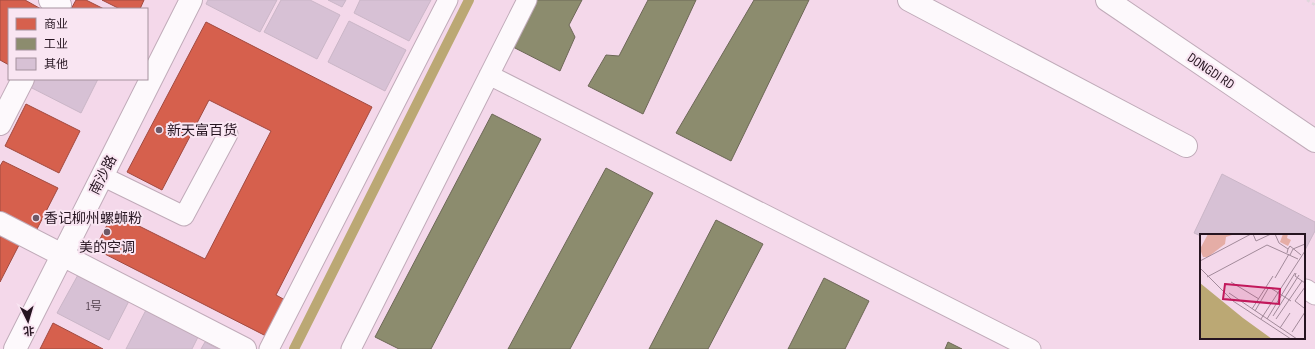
<svg xmlns="http://www.w3.org/2000/svg" width="1315" height="349" font-family="'Sofia Sans Condensed','Noto Sans SC',sans-serif">
	<rect width="100%" height="100%" fill="#f4d8ea"/>
	<path fill="#d6604d" stroke="#a14a40" d="M0,0H25L41,9H9V65L0,60Z
		M76,0H86L104,9H71Z
		M102,0H144L140,9H120Z
		M206,22L372,107L276,295L285,300L266,336L95,249L113,213L205,259L271,131L209,100L162,190L127,172Z
		M26,104L80,131L59,173L5,146Z
		M3,161L58,188L36,231L0,213V166Z
		M0,236L19,245L0,282Z
		M53,323L103,349H40Z"/>
	<path fill="#8c8c6e" stroke="#6d6857" d="M536,0H582L569,25L575,37L560,71L513,47Z
		M648,0H696L643,114L588,86L606,55L619,56Z
		M754,0H809L731,161L676,133Z
		M492,114L541,139L431,349H399L375,337Z
		M606,168L653,193L570,349H508Z
		M716,220L763,244L708,349H649Z
		M824,278L869,301L845,349H788Z
		M948,342L962,349H945Z"/>
	<g fill="none" stroke-linecap="round" stroke-linejoin="round">
		<path stroke="#bba874" stroke-width="10" d="M294,349L469,0"/>
	</g>
	<path fill="#d7c1d5" stroke="#cab6c7" d="M208,0H277L260,32L206,4Z
		M281,0H310L340,15L317,59L264,32Z
		M328,0H346L342,7Z
		M360,0H431L409,41L354,13Z
		M349,21L406,50L385,91L328,62Z
		M32,79H98L81,113L28,86Z
		M1222,174L1315,222V231L1304,252V235H1201V236L1194,233Z
		M79,273L130,299L109,340L57,313Z
		M147,308L199,335L192,349H126Z
		M205,342L218,349H201Z"/>
	<g fill="none" stroke-linecap="round" stroke-linejoin="round">
		<defs>
			<path id="service" d="M489,75L1031,349
				M102,176L184,216L228,134
				M1306,289L1315,295
				M269,349L448,0
				M351,349L527,0"/>
			<path id="minor" d="M50,0L60,5
				M909,0L1186,146
				M0,124L23,79
				M0,223L245,349
				M15,349L191,0"/>
			<path id="secondary" d="M1107,0L1315,141"/>
		</defs>
		<use href="#service" stroke="#c0abb9" stroke-width="21"/>
		<use href="#minor" stroke="#c0abb9" stroke-width="24"/>
		<use href="#secondary" stroke="#c0abb9" stroke-width="24"/>
		<path stroke="#e0d7dc" stroke-width="2.5" stroke-dasharray="3 3" stroke-linecap="butt" d="M1307,0L1315,5"/>
		<use href="#service" stroke="#fdf9fc" stroke-width="19"/>
		<use href="#minor" stroke="#fdf9fc" stroke-width="22"/>
		<use href="#secondary" stroke="#fdf9fc" stroke-width="22"/>
	</g>
	<g fill="#6e5967" stroke="#f9e5f2" stroke-width="1.5">
		<circle cx="159" cy="130" r="4"/>
		<circle cx="36" cy="218" r="4"/>
		<circle cx="107" cy="232" r="4"/>
	</g>
	<g text-anchor="middle" dominant-baseline="central" stroke-width="4" stroke-linejoin="round" paint-order="stroke">
		<g font-size="12" fill="#544250">
			<text x="94" y="306">1号</text>
		</g>
		<g font-size="14" fill="#261521" stroke="#f9e5f2">
			<text transform="translate(1211 71) rotate(34)">DONGDI RD</text>
			<text transform="translate(103 175) rotate(-63)">南沙路</text>
		</g>
		<g font-size="14" fill="#261521" stroke="#f9e5f2" text-anchor="start">
			<text x="167" y="130">新天富百货</text>
			<text x="44" y="218">香记柳州螺蛳粉</text>
			<text x="107" y="247" text-anchor="middle">美的空调</text>
		</g>
	</g>
	<g transform="translate(1200 234)">
		<rect width="105" height="105" fill="#f4d8ea"/>
		<path d="M8,0H35L26,3L25,10L8,23H3L0,15ZM83,0H88L87,4L91,6L88,12L80,8Z" fill="#e5ada6"/>
		<path d="M0,49L43,84L72,105H0Z" fill="#bba874"/>
		<path fill="none" stroke="#a28a9a" stroke-width="1" d="M53,0L56,7L71,0M75,0L79,9L88,15L87,19M88,15L90,12L101,21M90,21L93,15L105,10M0,27L51,0M0,34L33,67L91,105M96,39L95,42L105,49M7,43L67,11L98,25M75,44L89,20M31,48L59,65M29,59L97,105M104,74L95,67L105,53M52,75L73,42M55,77L69,53L91,67M73,82L99,41M61,85L105,17M67,85L95,39M76,85L102,47M80,94L90,79M92,98L105,78"/>
		<path fill="#c2185b" fill-opacity="0.15" stroke="#c2185b" stroke-width="2" d="M25,50L80,55L79,70L23,65Z"/>
		<rect width="105" height="105" fill="none" stroke="#261521" stroke-width="2"/>
	</g>
	<rect x="8" y="8" width="140" height="72" fill="#f9e5f2" stroke="#a5929e"/>
	<rect x="16" y="18" width="20" height="12" fill="#d6604d" stroke="#a5929e"/>
	<text x="44" y="28" font-size="12" fill="#261521">商业</text>
	<rect x="16" y="38" width="20" height="12" fill="#8c8c6e" stroke="#a5929e"/>
	<text x="44" y="48" font-size="12" fill="#261521">工业</text>
	<rect x="16" y="58" width="20" height="12" fill="#d7c1d5" stroke="#a5929e"/>
	<text x="44" y="68" font-size="12" fill="#261521">其他</text>
	<g transform="translate(28 321) rotate(175)" stroke="#f9e5f2" stroke-width="3" paint-order="stroke">
	<path d="M0-3L7 15L0 10L-7 15Z" fill="#261521"/>
	<text y="-6" font-size="11" font-weight="bold" text-anchor="middle" fill="#261521">北</text>
	</g>
</svg>
